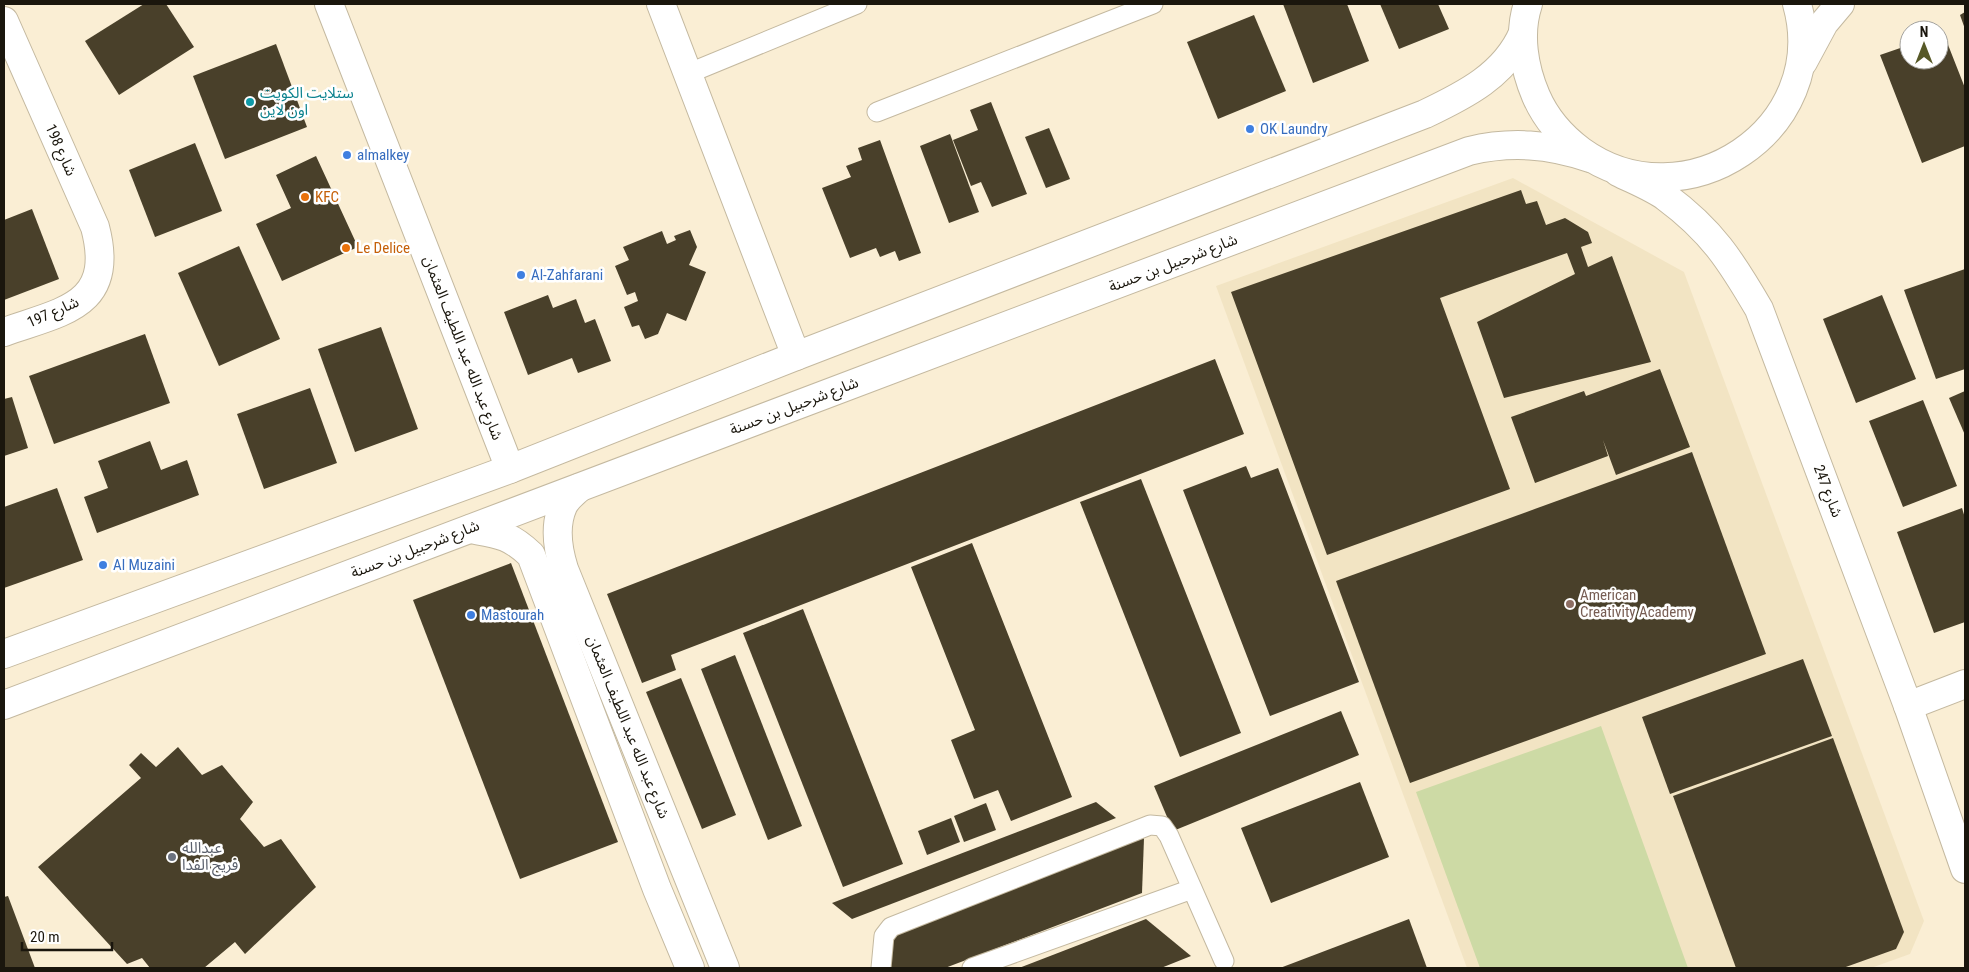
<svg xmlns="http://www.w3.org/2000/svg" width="1969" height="972" font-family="'Roboto Condensed','Noto Sans Arabic',sans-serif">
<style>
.built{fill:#f2e4c3}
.green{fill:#cddaa5}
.building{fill:#49402a}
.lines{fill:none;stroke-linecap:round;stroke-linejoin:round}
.service-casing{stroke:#c4b9a0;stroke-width:21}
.minor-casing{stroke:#c4b9a0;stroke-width:30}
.tertiary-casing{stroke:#c4b9a0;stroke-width:30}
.service{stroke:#fff;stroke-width:19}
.minor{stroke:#fff;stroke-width:28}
.tertiary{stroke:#fff;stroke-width:28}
.culture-dot{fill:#0f9aa8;stroke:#fff;stroke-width:2}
.shop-dot{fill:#3f7fe0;stroke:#fff;stroke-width:2}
.food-dot{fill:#e8710a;stroke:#fff;stroke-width:2}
.education-dot{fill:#8d6e63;stroke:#fff;stroke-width:2}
.worship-dot{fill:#6b7280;stroke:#fff;stroke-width:2}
.labels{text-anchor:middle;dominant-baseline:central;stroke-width:5;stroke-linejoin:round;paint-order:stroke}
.culture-label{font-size:15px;fill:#0d838f;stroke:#fff;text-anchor:start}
.shop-label{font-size:15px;fill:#366cbe;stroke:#fff;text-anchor:start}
.street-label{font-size:15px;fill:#1a160d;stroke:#fff}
.food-label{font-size:15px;fill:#c56008;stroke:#fff;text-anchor:start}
.education-label{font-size:15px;fill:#785e54;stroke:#fff;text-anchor:start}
.worship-label{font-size:15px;fill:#5b616d;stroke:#fff;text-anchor:start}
</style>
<rect width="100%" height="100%" fill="#faeed4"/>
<path class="built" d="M1513 178 1684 272 1924 921 1910 954 1871 968H1467L1216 286Z"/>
<path class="green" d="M1601 726 1688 968H1480L1416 792Z"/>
<g class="building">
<path d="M144 4H166L194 47 119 95 85 41Z"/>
<path d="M1283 4H1347L1369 61 1313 83Z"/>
<path d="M1380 4H1438L1449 29 1399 49Z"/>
<path d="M1965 12V29L1960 15Z"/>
<path d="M1254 15 1286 91 1218 119 1187 42Z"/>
<path d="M1943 32 1965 88V146L1922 163 1880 55 1909 45V60H1939V33Z"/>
<path d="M276 44 307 127 225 159 193 76Z"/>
<path d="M991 102 1027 194 992 207 981 182 971 186 953 140 978 130 970 110Z"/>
<path d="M1049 128 1070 179 1046 188 1025 137Z"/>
<path d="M950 134 979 212 949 223 920 146Z"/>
<path d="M880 140 921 253 899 261 895 251 880 257 876 248 850 258 822 188 851 177 846 166 862 160 858 148Z"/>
<path d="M195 143 222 211 155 237 129 170Z"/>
<path d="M316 156 358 247 282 281 256 224 291 208 276 175Z"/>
<path d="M1521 190 1526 204 1537 201 1546 225 1565 218 1588 232 1592 243 1581 247 1588 267 1612 256 1651 362 1504 398 1477 322 1575 274 1567 253 1440 298 1510 489 1327 555 1231 292Z"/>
<path d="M32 209 59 279 4 300V220Z"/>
<path d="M690 230 697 247 689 265 706 272 686 321 667 313 658 334 645 339 639 325 632 327 624 307 638 301 635 292 627 295 615 266 629 260 623 247 662 231 667 244 676 240 674 236Z"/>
<path d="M239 246 280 339 219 366 178 273Z"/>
<path d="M1965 269V369L1936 379 1904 290Z"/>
<path d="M548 295 553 308 576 299 585 323 595 319 611 361 578 373 572 358 528 375 504 312Z"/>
<path d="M1882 295 1916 379 1856 403 1823 319Z"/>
<path d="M381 327 418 429 355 452 318 349Z"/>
<path d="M145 334 170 403 54 444 29 376Z"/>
<path d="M1215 359 1244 434 671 655 676 670 642 683 607 594Z"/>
<path d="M1660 369 1690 447 1616 475 1603 440 1608 456 1535 483 1511 417 1584 391 1586 396Z"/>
<path d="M310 388 337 463 264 489 237 414Z"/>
<path d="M1965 391V435L1949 398Z"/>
<path d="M12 397 28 448 4 456V399Z"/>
<path d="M1923 400 1957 486 1903 507 1869 421Z"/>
<path d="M150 441 161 470 187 460 199 495 97 533 84 497 108 488 98 461Z"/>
<path d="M1692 452 1766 654 1410 783 1336 581Z"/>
<path d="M1246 466 1251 478 1278 468 1359 682 1270 716 1183 490Z"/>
<path d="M1141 479 1241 733 1180 757 1080 502Z"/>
<path d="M57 488 83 560 4 588V507Z"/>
<path d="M1962 508 1965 518V622L1934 633 1897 532Z"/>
<path d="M972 543 1072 797 1011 821 998 790 974 799 951 740 975 730 911 567Z"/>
<path d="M511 563 618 842 520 879 413 600Z"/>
<path d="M803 609 903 864 843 887 743 633Z"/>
<path d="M735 655 802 826 768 840 701 669Z"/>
<path d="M1803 659 1832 736 1670 794 1642 717Z"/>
<path d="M681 678 736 815 702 829 646 692Z"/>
<path d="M1341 711 1359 755 1173 831 1154 786Z"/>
<path d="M1833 738 1904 932 1896 949 1843 968H1736L1673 796Z"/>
<path d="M178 747 202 775 222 765 253 802 240 819 264 847 281 839 316 887 245 954 235 942 204 968H150L142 958 127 964 38 867 141 778 129 765 141 753 156 767Z"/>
<path d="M1360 782 1389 857 1271 903 1241 828Z"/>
<path d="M1096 802 1116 818 852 919 832 903Z"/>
<path d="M986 803 996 830 964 842 954 816Z"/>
<path d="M951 818 960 842 927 855 918 831Z"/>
<path d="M1144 838 1142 893 945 968H890L891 935Z"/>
<path d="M8 896 35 968H4V897Z"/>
<path d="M1146 919 1191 956 1161 968H1019Z"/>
<path d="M1409 919 1427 968H1280Z"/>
</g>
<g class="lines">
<g class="service-casing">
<g id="service">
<path d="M687 74 857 4"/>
<path d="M877 112 1153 4"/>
<path d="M881 968 884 936 891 927 1150 825 1162 826 1169 836 1224 961"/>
<path d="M972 968 1192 889"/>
</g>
</g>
<g class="minor-casing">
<g id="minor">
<path d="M329 4 510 469"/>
<path d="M661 4 796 356"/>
<path d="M4 21 95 227C116 306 63 311 4 332"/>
<path d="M1618 172C1634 180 1652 187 1666 197 1712 231 1731 261 1759 309L1908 706 1965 869"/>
<path d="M579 488C574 493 566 499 563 506 554 526 558 550 564 569L725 968"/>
<path d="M470 529C498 534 509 534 531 555L657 889 690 968"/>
<path d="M1908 706 1965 684"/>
</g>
</g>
<g class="tertiary-casing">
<g id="tertiary">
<path d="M1528 4C1518 34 1524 68 1536 96 1546 119 1562 137 1581 151 1685 226 1832 129 1797 4"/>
<path d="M1803 62 1824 23 1840 4"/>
<path d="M4 654 510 469 796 356 1425 114C1465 95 1505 75 1523 33"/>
<path d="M4 705 1469 151C1511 141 1549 144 1590 158"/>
</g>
</g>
<use href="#service" class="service"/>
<use href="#minor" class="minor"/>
<use href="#tertiary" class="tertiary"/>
</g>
<circle class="culture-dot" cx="250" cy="102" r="5"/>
<g class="shop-dot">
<circle cx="1250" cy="129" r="5"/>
<circle cx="347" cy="155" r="5"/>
<circle cx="521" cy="275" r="5"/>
<circle cx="103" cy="565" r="5"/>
<circle cx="471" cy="615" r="5"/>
</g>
<g class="food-dot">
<circle cx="305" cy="197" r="5"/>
<circle cx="346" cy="248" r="5"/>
</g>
<circle class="education-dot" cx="1570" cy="604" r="5"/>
<circle class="worship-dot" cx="172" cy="857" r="5"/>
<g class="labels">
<g class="culture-label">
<text x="260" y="93">ستلايت الكويت<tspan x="260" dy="17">اون لاين</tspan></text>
</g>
<g class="shop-label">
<text x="1260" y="129">OK Laundry</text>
<text x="357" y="155">almalkey</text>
<text x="531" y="275">Al-Zahfarani</text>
<text x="113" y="565">Al Muzaini</text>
<text x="481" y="615">Mastourah</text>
</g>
<g class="street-label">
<text transform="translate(61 150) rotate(66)">شارع 198</text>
<text transform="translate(1173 263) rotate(-21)">شارع شرحبيل بن حسنة</text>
<text transform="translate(53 312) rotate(-24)">شارع 197</text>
<text transform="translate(463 348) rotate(69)">شارع عبد الله عبد اللطيف العثمان</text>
<text transform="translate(794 406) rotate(-21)">شارع شرحبيل بن حسنة</text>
<text transform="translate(1828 491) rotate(69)">شارع 247</text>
<text transform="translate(415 549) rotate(-21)">شارع شرحبيل بن حسنة</text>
<text transform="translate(628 727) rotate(68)">شارع عبد الله عبد اللطيف العثمان</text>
</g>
<g class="food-label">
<text x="315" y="197">KFC</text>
<text x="356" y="248">Le Delice</text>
</g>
<g class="education-label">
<text x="1580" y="595">American<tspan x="1580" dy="17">Creativity Academy</tspan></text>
</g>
<g class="worship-label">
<text x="182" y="848">عبدالله<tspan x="182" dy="17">فريح الفدا</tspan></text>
</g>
</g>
<rect width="1969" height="972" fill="none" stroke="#1a160d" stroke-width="10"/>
<g transform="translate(1924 45)"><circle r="24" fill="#ffffff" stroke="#a3a29e"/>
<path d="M0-4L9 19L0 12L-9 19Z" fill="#575927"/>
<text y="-8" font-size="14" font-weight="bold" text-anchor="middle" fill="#1a160d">N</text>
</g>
<path d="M22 942v8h90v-8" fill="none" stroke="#1a160d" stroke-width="2.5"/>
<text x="30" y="942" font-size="15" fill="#1a160d" stroke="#ffffff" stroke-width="4" paint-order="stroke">20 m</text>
</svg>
